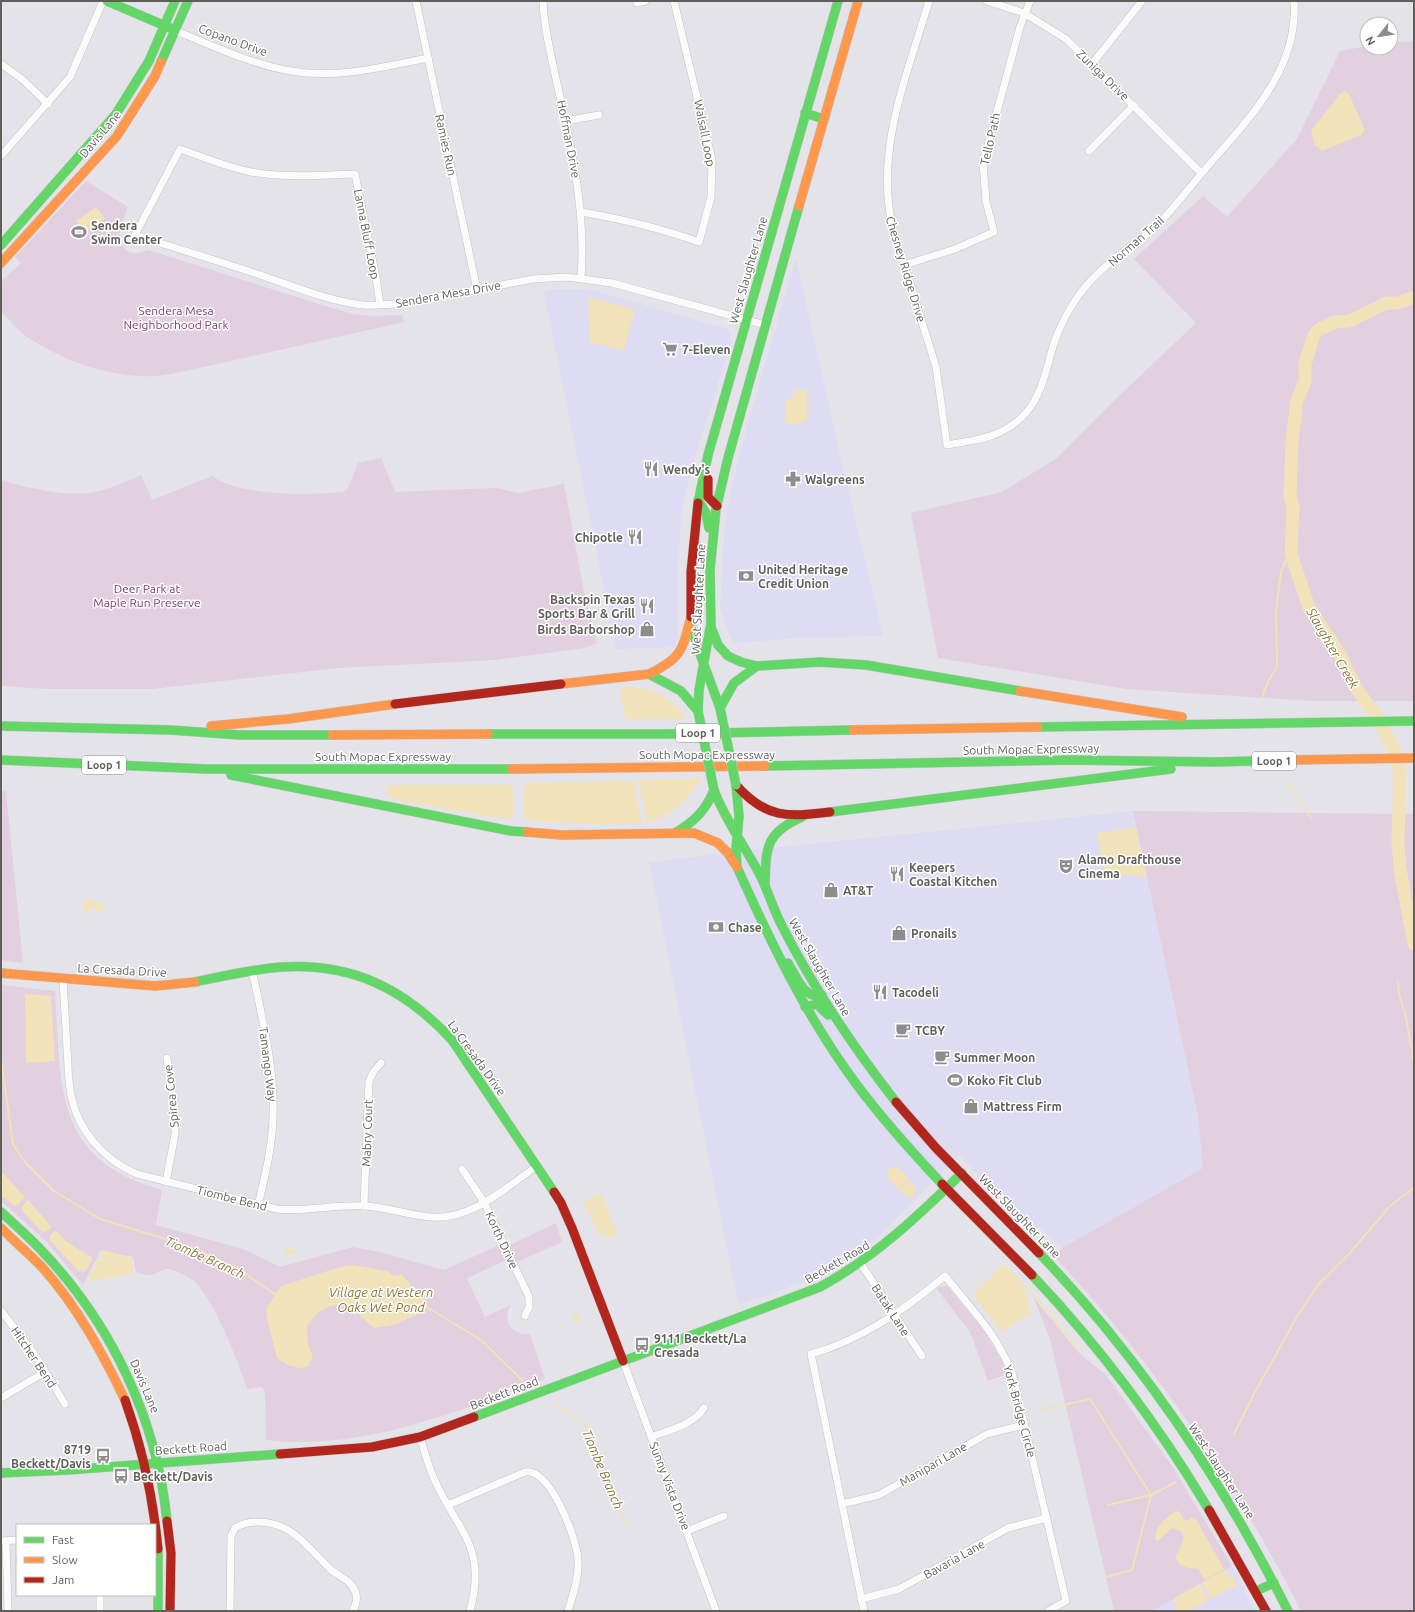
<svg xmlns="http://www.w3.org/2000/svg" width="1415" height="1612" font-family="Ubuntu,sans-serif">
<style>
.commercial{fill:#dedcf2}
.green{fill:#e2cfdf}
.water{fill:#f1e2b9}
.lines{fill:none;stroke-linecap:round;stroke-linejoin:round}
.stream{stroke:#f1e2b9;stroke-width:2}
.river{stroke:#f1e2b9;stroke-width:13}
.street-casing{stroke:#c4c3c3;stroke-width:8}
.fast-casing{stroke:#c4c3c3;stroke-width:10}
.slow-casing{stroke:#c4c3c3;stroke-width:10}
.jam-casing{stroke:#c4c3c3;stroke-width:10}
.street{stroke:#fbfbfc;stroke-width:7}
.fast{stroke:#63d668;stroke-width:9}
.slow{stroke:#ff974d;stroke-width:9}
.jam{stroke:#b3261e;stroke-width:9}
.fast-bridge-casing{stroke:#c4c3c3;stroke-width:10;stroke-linecap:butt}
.fast-bridge{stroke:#63d668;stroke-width:9}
.labels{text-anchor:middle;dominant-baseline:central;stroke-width:3;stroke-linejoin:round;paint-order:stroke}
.shield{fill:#fff;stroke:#908f8b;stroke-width:1}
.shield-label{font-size:11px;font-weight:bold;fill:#605f59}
.street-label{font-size:12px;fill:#605f59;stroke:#fff}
.poi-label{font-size:12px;font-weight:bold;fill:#605f59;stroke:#fff;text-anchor:start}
.park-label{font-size:12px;fill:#7e3b67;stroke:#fff}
.water-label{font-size:13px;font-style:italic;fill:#85763a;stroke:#fff}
</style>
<rect width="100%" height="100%" fill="#e4e3e9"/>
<g class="commercial">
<path d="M796 258 838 446 883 636 795 638 740 643 734 642 730 636 720 607 725 521 731 489 749 419Z"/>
<path d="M556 289 593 290 727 329 731 334 730 346 699 444 683 502 678 560V637L674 647 616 649 544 292Z"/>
<path d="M1133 811 1198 1116 1203 1168 1064 1248 1003 1198 959 1155 875 1240 840 1263 803 1282 741 1304 737 1298 649 862 769 848Z"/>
<path d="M1232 1566 1255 1611H1152Z"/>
</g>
<g class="green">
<path d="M1414 41V701H1312L1126 689 938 658 911 513 1002 492 1057 458 1120 395 1196 323 1134 259 1203 196 1227 217 1297 139 1340 51 1367 46V48H1391V43Z"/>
<path d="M86 181 128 207C123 221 114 236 124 248 131 256 140 253 148 250L351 314 374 316 402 315 404 322 190 370C179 372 167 375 156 376 111 378 65 362 27 337 18 331 9 320 1 311V282L21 263 15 257Z"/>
<path d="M381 458 395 492 496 488 518 493 564 484 584 592 597 643 585 648 495 660 338 668 152 689H47L1 686V480C32 489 72 499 104 490 116 486 129 480 141 475L152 500 212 476C242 497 311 496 347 491L358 463Z"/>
<path d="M6 791 23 963 1 960V792Z"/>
<path d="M1133 811 1414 814V1611H1301C1238 1486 1149 1356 1052 1254L1203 1168 1198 1116Z"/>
<path d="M1 985 55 991C61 1084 52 1160 162 1190L156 1225 243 1249 280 1267 353 1247 379 1252 444 1270 508 1241 510 1245 556 1223 562 1242 517 1262 515 1256 467 1278 485 1317 511 1305C501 1320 512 1336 530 1334L545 1379C456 1412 363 1451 266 1440L265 1392 262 1387 247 1389C239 1362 215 1303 196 1283 190 1277 177 1271 169 1269 162 1268 157 1274 151 1275 147 1276 140 1273 136 1272L133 1257 101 1250 83 1285 45 1240 1 1201Z"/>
<path d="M947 1286 982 1328 999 1356 1007 1374 988 1381 970 1332 937 1289 940 1287Z"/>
<path d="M1034 1298 1079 1353 1106 1375 1172 1466 1232 1566 1152 1611H1114L1050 1339Z"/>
</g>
<g class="water">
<path d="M1345 91 1349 94 1365 130 1361 135 1322 151 1315 145 1311 131 1340 94Z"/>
<path d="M96 207 105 218 84 233 76 221Z"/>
<path d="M588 297 635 309 624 351 590 342Z"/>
<path d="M793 390H807V419L798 424 785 423V402L786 399 793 398Z"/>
<path d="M633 687C654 689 673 698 685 717L678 719H626L619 689Z"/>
<path d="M701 779C687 800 671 815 647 823L638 780Z"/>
<path d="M634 781 641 823 601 824 549 822 528 820 523 814 525 784 528 783Z"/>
<path d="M392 785H507L511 786 513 789V815L511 818 507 819 401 801 387 795V786Z"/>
<path d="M1136 827 1146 877 1121 874 1105 877 1097 833Z"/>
<path d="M88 898 105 907 100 913 92 907 88 912 81 907Z"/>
<path d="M25 994 51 996 55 1061 26 1063Z"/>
<path d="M895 1165 909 1179 898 1189 886 1175 887 1172Z"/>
<path d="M1 1171 25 1197 18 1205H13L1 1195Z"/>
<path d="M910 1180 917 1190 913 1196 907 1198 899 1190Z"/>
<path d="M602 1194 617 1235 612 1237 605 1236 590 1197Z"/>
<path d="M589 1198 604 1236 598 1235 583 1200Z"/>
<path d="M28 1200 52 1227 46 1232 41 1231 22 1211V1207Z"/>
<path d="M55 1230 67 1242 93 1258 85 1272 78 1271 50 1240V1236Z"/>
<path d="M286 1249 296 1250V1253L293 1255H286L284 1252Z"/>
<path d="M103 1251 131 1257 134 1273 128 1274 122 1263 99 1258Z"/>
<path d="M98 1259 122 1264 127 1275 91 1281 89 1277Z"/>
<path d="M354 1265 387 1271 394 1276 402 1275 410 1284 411 1292 425 1299 427 1305 425 1311 393 1325 374 1328C365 1322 357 1310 349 1307 333 1300 315 1312 307 1326L308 1345 313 1356 308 1366C297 1371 287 1365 277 1358L268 1323 266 1309 281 1286 340 1267Z"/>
<path d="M1003 1265 1023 1286 1031 1312 1001 1332 973 1294Z"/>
<path d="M577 1314 581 1320 578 1323 571 1317 572 1315Z"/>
<path d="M1176 1511 1180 1512 1184 1520H1188L1191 1517 1196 1519 1224 1569 1205 1580 1198 1569 1188 1568 1179 1564 1175 1557C1181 1546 1192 1532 1172 1528L1158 1541 1156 1540C1152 1529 1167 1516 1176 1511Z"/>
<path d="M1225 1569 1230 1578 1233 1576 1237 1585 1210 1599 1202 1583Z"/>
<path d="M1200 1584 1208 1600 1189 1611H1177L1174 1598Z"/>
</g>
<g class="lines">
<g class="stream">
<path d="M1262 697 1269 680 1277 667 1276 611 1281 571 1292 549"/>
<path d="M1287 783 1311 818"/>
<path d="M1398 982 1399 994 1406 1017 1414 1063"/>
<path d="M1 1059 13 1144 25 1162 54 1191 100 1219 182 1244 240 1270 276 1295"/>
<path d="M1007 1268 1035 1296 1078 1348"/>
<path d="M425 1306 481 1340 523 1381"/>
<path d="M554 1403 588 1427 626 1525"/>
<path d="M1041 1410 1090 1399 1151 1495 1132 1570 1103 1578"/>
<path d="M1234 1434 1255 1392 1298 1315 1318 1285 1350 1253 1389 1207 1414 1188"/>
<path d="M1108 1505 1151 1495 1176 1482"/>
</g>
<path class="river" d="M1414 297 1398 303H1387L1349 321 1335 322 1318 330 1314 335 1305 364V382L1297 400 1292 442 1290 496 1293 506 1291 554 1309 608 1339 653 1356 688 1374 713 1394 749 1400 769 1398 842 1400 869 1414 944"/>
<g class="street-casing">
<g id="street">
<path d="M416 1 477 290"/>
<path d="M543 1C544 30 552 59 558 88 572 151 586 213 581 278"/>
<path d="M929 1C907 76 874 151 893 229L936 367 947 445C975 440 1001 438 1022 417 1042 398 1046 369 1054 343 1060 326 1068 310 1079 295 1098 267 1130 249 1155 227 1173 210 1187 190 1203 172 1245 122 1299 72 1294 1"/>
<path d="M987 1 1024 13 1066 39 1201 173"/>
<path d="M637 3 645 1"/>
<path d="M176 31C214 46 250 64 291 71 337 79 383 67 428 58"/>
<path d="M1 64 22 79 48 104"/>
<path d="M1092 64 1142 1"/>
<path d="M565 121 599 115"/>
<path d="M1089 151 1134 105"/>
<path d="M1 156 70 77 103 1"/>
<path d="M581 212C622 219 660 228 699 242L711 197 712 160 674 1"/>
<path d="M904 265 955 249 994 232 986 201 983 163 1020 27 1030 1"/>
<path d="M380 305 376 277 355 174C320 175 285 178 251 172 227 167 203 157 180 149L135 235C175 248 215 260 254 273 289 284 326 301 363 305 379 306 395 304 411 302L533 279 567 277 612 283 765 325"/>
<path d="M252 970C262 1018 275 1068 273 1118 272 1148 265 1176 258 1205"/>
<path d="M63 978C64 1002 66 1025 67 1049 68 1064 68 1080 71 1095 78 1131 104 1160 137 1174L277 1209C306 1212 335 1204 364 1206 387 1207 408 1215 430 1217 470 1221 507 1187 537 1166"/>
<path d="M462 1169 484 1202 529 1297V1307L525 1316"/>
<path d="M166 1182 175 1134V1111L167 1058"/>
<path d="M364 1206 369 1081 374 1071 381 1063"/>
<path d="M861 1264 922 1356"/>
<path d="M1 1311 34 1353 65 1404"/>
<path d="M623 1361 716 1611"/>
<path d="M1 1398 45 1372"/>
<path d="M420 1437C425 1453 429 1469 436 1483 460 1534 487 1548 470 1611"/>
<path d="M651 1437C669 1430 693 1425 704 1408"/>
<path d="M842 1504 879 1495 987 1434 1024 1425"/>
<path d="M448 1505 525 1472C550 1467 577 1539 578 1560 579 1578 573 1594 568 1611"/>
<path d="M687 1531 724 1516"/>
<path d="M1 1541 17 1540"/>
<path d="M6 1541 8 1611"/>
<path d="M861 1599 899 1589 1008 1528 1047 1518"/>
<path d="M100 1611V1595"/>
<path d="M230 1611 231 1536 235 1528C243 1523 250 1522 258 1522 293 1522 308 1548 330 1569 338 1576 351 1580 355 1591 358 1598 356 1604 353 1611"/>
<path d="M864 1611 811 1354C862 1340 905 1309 945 1276 971 1308 999 1337 1013 1376L1066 1601 1048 1611"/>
</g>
</g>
<g class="fast-casing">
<g id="fast">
<path d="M107 1 170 28"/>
<path d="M161 62 188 1"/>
<path d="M805 113 824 119"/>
<path d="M1 245 116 114 149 61 175 1"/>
<path d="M698 500 706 513 709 528"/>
<path d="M698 503 708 455 838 1"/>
<path d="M691 621 696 643 720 708"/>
<path d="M711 627 710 570 716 509 728 458 799 206"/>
<path d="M711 627 718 645 728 656 741 662 757 666 820 662 866 665 1020 691"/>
<path d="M649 674 681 691 698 711"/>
<path d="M720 708 734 683 757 666"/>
<path d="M698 711 699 690 710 628"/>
<path d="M1 726 171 730 240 735H332"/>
<path d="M1038 727 1414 721"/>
<path d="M488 734H668L853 730"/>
<path d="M1 760 206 769H512"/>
<path d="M765 766 1070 760 1216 762 1294 760"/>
<path d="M231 775 511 831 527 832"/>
<path d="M736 785 739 816 736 849 737 867C771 943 807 1018 857 1085 883 1120 912 1152 942 1184"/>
<path d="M714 790C725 820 744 845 759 873 768 890 773 909 782 926 813 987 854 1048 896 1102"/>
<path d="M830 812 1171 769"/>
<path d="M675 833C694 822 706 810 714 790"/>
<path d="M765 885C766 848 765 833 802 817"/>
<path d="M788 963C796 976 804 1000 822 995"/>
<path d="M195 982C224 976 253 969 282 967 353 963 405 989 452 1040L554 1192"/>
<path d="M805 1007 817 1004 828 1015"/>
<path d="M1 1212C15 1225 30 1238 43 1252 112 1325 157 1420 167 1521"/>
<path d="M1039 1253C1141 1359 1222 1480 1288 1611"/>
<path d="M1032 1275C1099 1346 1159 1426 1209 1510"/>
<path d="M474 1417 820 1287C875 1257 918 1216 962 1173"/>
<path d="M1 1473 68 1470 280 1454"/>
<path d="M158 1549V1611"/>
<path d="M1256 1591 1274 1583"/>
</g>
</g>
<g class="slow-casing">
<g id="slow">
<path d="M799 206 858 1"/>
<path d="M1 263 117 136 155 76 161 62"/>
<path d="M561 684 649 674C682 658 682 651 691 617"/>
<path d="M1020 691 1182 717"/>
<path d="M211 726 288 719 395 704"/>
<path d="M853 730 1038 727"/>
<path d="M332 735 488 734"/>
<path d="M1294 760 1414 758"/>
<path d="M512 769 765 766"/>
<path d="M527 832 562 835 694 833 718 843 727 852 737 867"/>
<path d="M1 973 155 986 195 982"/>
<path d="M1 1228C14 1241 28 1253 41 1266 77 1306 102 1352 125 1400"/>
</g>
</g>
<g class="jam-casing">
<g id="jam">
<path d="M708 479V497L717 506"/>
<path d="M691 617V572L698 503"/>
<path d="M395 704 561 684"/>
<path d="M736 785C766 819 788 817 830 812"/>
<path d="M896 1102 936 1148 1039 1253"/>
<path d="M942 1184 1032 1275"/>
<path d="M554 1192 561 1203 572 1228 623 1361"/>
<path d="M125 1400C143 1450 153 1496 158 1549"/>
<path d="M280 1454 372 1447 420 1437 474 1417"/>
<path d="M1209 1510 1266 1611"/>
<path d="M167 1521 171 1553 170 1611"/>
</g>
</g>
<use href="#street" class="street"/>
<use href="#fast" class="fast"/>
<use href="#slow" class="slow"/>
<use href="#jam" class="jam"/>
<g class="fast-bridge-casing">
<g id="fast-bridge">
<path d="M720 708 736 785"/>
<path d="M698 711 714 790"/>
</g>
</g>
<use href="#fast-bridge" class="fast-bridge"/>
</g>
<defs>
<g id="stadium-bare" transform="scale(1.2)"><path d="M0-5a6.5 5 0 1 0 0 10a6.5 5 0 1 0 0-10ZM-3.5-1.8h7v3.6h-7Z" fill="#8e8d8b" stroke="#fff" stroke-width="2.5" paint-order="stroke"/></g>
<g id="supermarket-bare" transform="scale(1.2)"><path d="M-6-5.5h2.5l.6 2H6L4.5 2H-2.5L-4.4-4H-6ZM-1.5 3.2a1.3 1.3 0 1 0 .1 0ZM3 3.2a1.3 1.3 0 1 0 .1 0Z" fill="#8e8d8b" stroke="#fff" stroke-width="2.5" paint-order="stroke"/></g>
<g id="restaurant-bare" transform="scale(1.2)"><path d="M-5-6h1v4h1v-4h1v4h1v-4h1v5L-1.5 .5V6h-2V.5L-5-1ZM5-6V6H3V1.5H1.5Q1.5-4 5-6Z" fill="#8e8d8b" stroke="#fff" stroke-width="2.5" paint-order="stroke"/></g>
<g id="pharmacy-bare" transform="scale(1.2)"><path d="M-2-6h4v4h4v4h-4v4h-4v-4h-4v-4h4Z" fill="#8e8d8b" stroke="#fff" stroke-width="2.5" paint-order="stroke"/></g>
<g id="bank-bare" transform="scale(1.2)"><path d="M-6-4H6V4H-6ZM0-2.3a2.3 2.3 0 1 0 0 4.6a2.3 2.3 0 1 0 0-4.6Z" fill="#8e8d8b" stroke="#fff" stroke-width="2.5" paint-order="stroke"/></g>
<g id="shop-bare" transform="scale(1.2)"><path d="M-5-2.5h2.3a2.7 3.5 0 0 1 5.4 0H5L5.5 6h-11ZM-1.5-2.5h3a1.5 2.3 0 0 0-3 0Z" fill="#8e8d8b" stroke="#fff" stroke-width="2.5" paint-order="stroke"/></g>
<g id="theatre-bare" transform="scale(1.2)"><path d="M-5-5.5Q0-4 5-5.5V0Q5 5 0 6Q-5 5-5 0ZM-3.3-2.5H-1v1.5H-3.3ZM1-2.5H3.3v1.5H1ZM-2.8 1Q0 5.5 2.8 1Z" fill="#8e8d8b" stroke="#fff" stroke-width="2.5" paint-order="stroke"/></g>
<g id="cafe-bare" transform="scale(1.2)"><path d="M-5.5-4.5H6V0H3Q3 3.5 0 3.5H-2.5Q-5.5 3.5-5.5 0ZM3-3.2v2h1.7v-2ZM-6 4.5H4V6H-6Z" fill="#8e8d8b" stroke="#fff" stroke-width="2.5" paint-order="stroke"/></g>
<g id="bus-bare" transform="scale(1.2)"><path d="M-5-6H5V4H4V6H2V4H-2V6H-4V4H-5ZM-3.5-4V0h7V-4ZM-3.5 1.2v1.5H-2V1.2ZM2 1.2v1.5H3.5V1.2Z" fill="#8e8d8b" stroke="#fff" stroke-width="2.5" paint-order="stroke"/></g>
</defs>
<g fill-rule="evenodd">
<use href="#stadium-bare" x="79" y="232"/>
<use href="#supermarket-bare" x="670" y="349"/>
<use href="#restaurant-bare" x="651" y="469"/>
<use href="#pharmacy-bare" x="793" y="479"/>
<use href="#restaurant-bare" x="635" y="537"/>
<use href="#bank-bare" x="746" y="576"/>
<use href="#restaurant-bare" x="647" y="606"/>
<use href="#shop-bare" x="647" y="629"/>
<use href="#theatre-bare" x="1066" y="866"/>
<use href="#restaurant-bare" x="897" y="874"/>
<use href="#shop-bare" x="831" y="890"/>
<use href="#bank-bare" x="716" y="927"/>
<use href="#shop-bare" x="899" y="933"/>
<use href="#restaurant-bare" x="880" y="992"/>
<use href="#cafe-bare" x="903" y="1030"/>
<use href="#cafe-bare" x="942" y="1057"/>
<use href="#stadium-bare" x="955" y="1080"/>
<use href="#shop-bare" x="971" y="1106"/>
<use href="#bus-bare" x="642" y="1345"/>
<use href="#bus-bare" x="103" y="1456"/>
<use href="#bus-bare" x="121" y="1476"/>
</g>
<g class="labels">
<g class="shield">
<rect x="676" y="724" width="44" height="18" rx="3"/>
<rect x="1252" y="752" width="44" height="18" rx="3"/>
<rect x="82" y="756" width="44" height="18" rx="3"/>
</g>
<g class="shield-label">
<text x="698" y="733">Loop 1</text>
<text x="1274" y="761">Loop 1</text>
<text x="104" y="765">Loop 1</text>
</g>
<g class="street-label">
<text transform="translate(233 40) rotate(20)">Copano Drive</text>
<text transform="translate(1103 75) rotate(44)">Zuniga Drive</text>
<text transform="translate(705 133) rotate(79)">Walsall Loop</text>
<text transform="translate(100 134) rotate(-50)">Davis Lane</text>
<text transform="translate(569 139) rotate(79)">Hoffman Drive</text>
<text transform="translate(990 139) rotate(-77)">Tello Path</text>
<text transform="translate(446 145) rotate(78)">Ramies Run</text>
<text transform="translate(367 234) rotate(79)">Lanna Bluff Loop</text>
<text transform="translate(1136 241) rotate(-41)">Norman Trail</text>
<text transform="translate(906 269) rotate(73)">Chesney Ridge Drive</text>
<text transform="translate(748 270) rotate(-74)">West Slaughter Lane</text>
<text transform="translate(448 294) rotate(-10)">Sendera Mesa Drive</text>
<text transform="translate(698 599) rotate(-87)">West Slaughter Lane</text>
<text transform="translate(1031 749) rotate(-1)">South Mopac Expressway</text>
<text x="707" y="754">South Mopac Expressway</text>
<text x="383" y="756">South Mopac Expressway</text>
<text transform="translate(820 967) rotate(60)">West Slaughter Lane</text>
<text transform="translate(122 970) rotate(3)">La Cresada Drive</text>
<text transform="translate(477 1058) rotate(54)">La Cresada Drive</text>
<text transform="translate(268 1064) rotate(83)">Tamango Way</text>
<text transform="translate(171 1096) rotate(-96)">Spirea Cove</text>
<text transform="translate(367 1133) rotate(-88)">Mabry Court</text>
<text transform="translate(232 1198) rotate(14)">Tiombe Bend</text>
<text transform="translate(1020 1216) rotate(46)">West Slaughter Lane</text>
<text transform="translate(502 1240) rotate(65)">Korth Drive</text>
<text transform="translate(837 1262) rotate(-30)">Beckett Road</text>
<text transform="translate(891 1310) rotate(57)">Batak Lane</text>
<text transform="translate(34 1357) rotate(56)">Hitcher Bend</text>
<text transform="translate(145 1386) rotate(67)">Davis Lane</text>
<text transform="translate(504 1393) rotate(-21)">Beckett Road</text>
<text transform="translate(1020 1411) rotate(75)">York Bridge Circle</text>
<text transform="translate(191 1448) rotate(-4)">Beckett Road</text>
<text transform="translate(933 1464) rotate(-30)">Manipari Lane</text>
<text transform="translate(1222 1471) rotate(57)">West Slaughter Lane</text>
<text transform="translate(670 1486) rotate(69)">Sunny Vista Drive</text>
<text transform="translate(954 1559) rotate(-29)">Bavaria Lane</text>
</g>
<g class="poi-label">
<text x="91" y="225">Sendera<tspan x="91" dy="14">Swim Center</tspan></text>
<text x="682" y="349">7-Eleven</text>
<text x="663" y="469">Wendy's</text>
<text x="805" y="479">Walgreens</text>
<text x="623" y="537" text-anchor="end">Chipotle</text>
<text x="758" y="569">United Heritage<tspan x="758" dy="14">Credit Union</tspan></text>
<text x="635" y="599" text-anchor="end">Backspin Texas<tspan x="635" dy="14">Sports Bar &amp; Grill</tspan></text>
<text x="635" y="629" text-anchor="end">Birds Barborshop</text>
<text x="1078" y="859">Alamo Drafthouse<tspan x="1078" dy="14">Cinema</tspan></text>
<text x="909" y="867">Keepers<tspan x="909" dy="14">Coastal Kitchen</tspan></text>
<text x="843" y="890">AT&amp;T</text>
<text x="728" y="927">Chase</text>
<text x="911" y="933">Pronails</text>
<text x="892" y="992">Tacodeli</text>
<text x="915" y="1030">TCBY</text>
<text x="954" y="1057">Summer Moon</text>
<text x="967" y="1080">Koko Fit Club</text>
<text x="983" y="1106">Mattress Firm</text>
<text x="654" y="1338">9111 Beckett/La<tspan x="654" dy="14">Cresada</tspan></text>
<text x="91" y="1449" text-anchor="end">8719<tspan x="91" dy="14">Beckett/Davis</tspan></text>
<text x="133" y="1476">Beckett/Davis</text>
</g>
<g class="park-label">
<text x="176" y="310">Sendera Mesa<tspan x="176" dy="14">Neighborhood Park</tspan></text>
<text x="147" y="588">Deer Park at<tspan x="147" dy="14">Maple Run Preserve</tspan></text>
</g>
<g class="water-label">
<text transform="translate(1333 648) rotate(60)">Slaughter Creek</text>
<text transform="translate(205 1257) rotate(24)">Tiombe Branch</text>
<text x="381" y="1292">Village at Western<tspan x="381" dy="15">Oaks Wet Pond</tspan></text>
<text transform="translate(603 1469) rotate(67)">Tiombe Branch</text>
</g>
</g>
<rect width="1415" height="1612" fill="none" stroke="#605f59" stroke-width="4"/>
<rect x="16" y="1524" width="140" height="72" fill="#ffffff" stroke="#bfbfbd"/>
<rect x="24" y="1537" width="20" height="6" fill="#63d668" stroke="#bfbfbd"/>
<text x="52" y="1544" font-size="12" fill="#605f59">Fast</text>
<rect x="24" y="1557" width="20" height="6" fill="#ff974d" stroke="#bfbfbd"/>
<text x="52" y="1564" font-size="12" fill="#605f59">Slow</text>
<rect x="24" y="1577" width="20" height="6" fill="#b3261e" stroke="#bfbfbd"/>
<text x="52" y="1584" font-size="12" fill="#605f59">Jam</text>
<g transform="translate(1379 36) rotate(240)"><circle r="19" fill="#ffffff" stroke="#bfbfbd"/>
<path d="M0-3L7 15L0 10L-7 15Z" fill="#8e8d8b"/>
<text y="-6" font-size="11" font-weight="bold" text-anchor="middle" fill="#605f59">N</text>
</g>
</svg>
